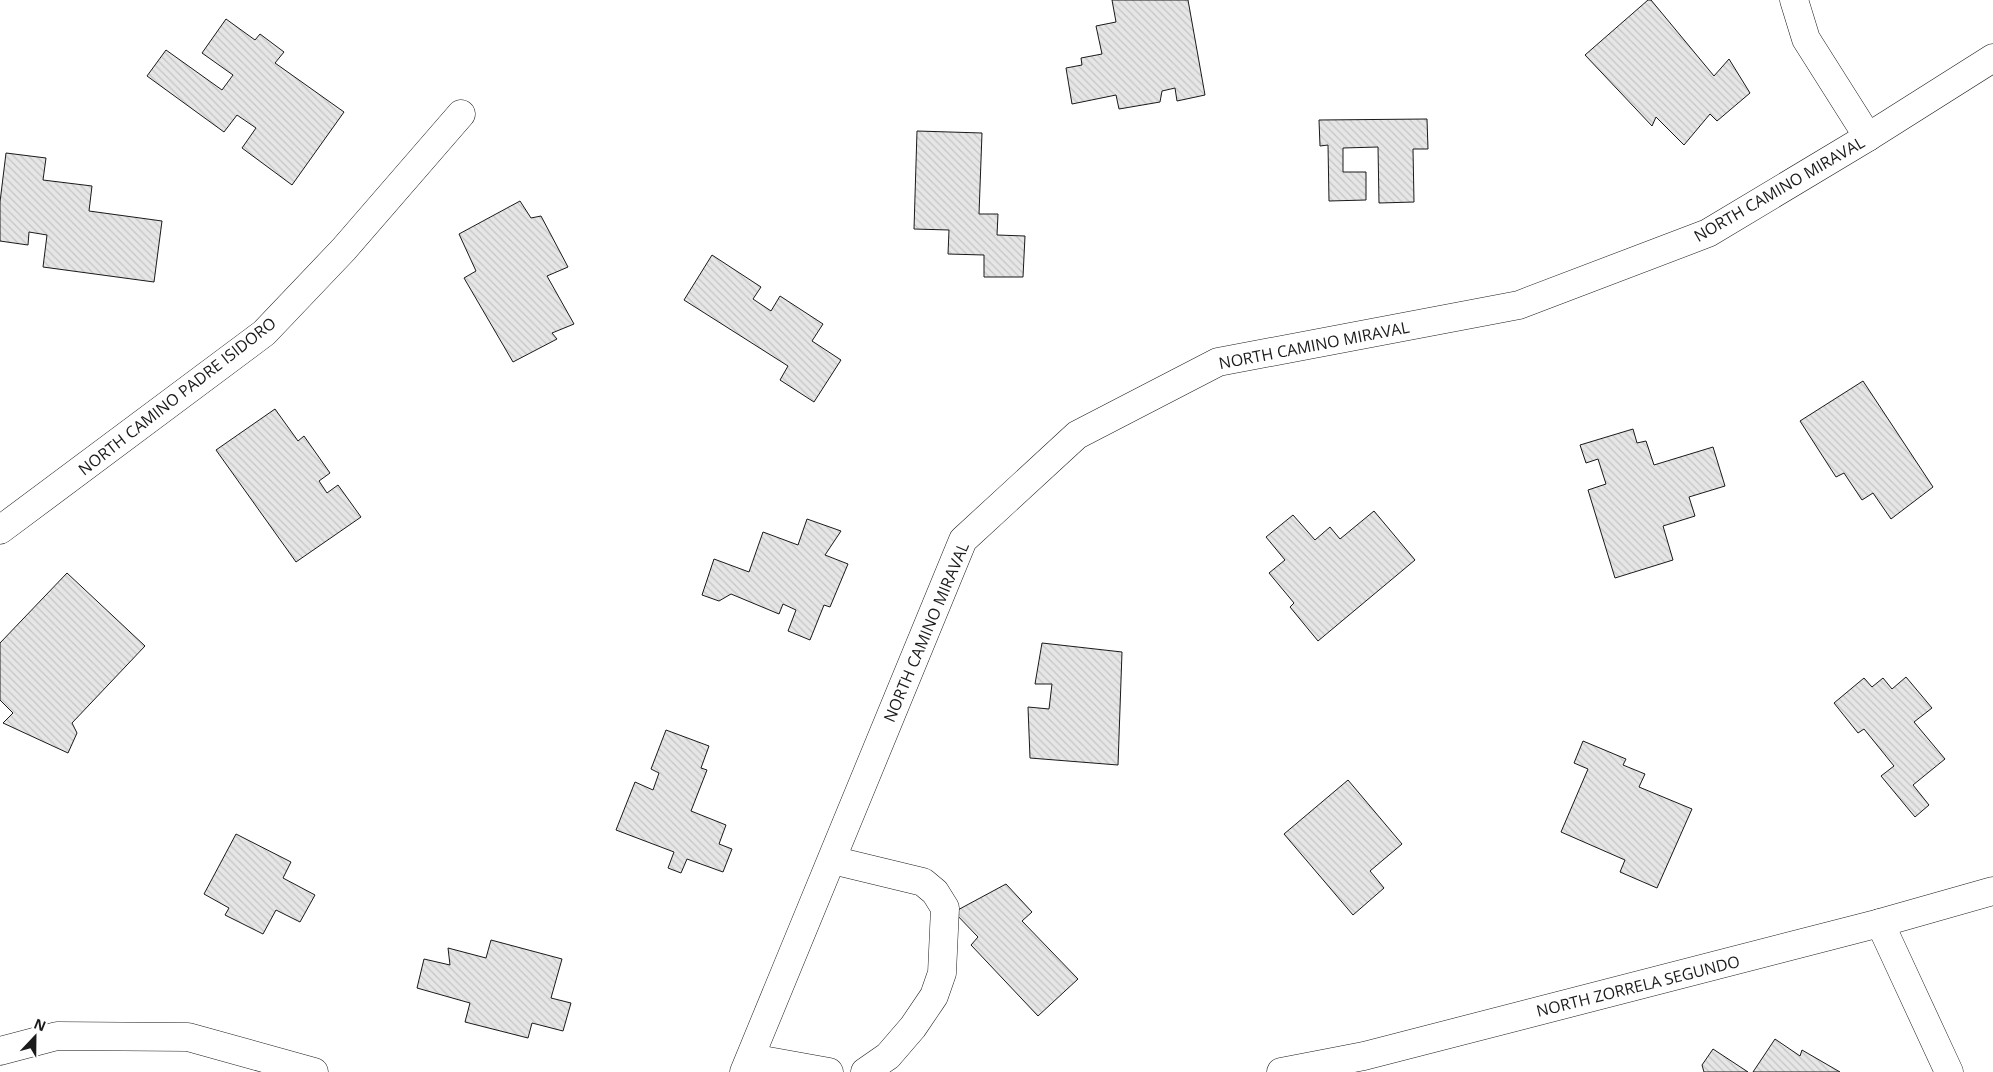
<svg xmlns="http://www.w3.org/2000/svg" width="1993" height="1072" font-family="'Open Sans',sans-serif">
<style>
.building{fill:url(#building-back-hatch);stroke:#1a1a1a}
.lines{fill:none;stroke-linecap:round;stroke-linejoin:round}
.minor-casing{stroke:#1a1a1a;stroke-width:29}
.minor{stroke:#fff;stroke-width:28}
.labels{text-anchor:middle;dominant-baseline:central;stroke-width:4;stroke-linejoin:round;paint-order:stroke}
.street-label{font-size:16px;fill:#1a1a1a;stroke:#fff}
</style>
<defs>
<pattern id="building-back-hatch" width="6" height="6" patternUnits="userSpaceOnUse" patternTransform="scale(1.25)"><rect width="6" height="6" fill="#e6e6e6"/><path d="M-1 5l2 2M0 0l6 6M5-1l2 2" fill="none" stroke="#c5c5c5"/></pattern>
</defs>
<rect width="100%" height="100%" fill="#fff"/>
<g class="building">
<path d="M1112 0H1188L1205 95 1177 101 1175 88 1162 91 1160 102 1119 109 1116 95 1072 104 1066 68 1082 65 1081 58 1102 54 1096 26 1116 22Z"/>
<path d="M1648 0H1651L1714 76 1729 59 1750 93 1717 121 1710 114 1684 145 1656 117 1652 126 1585 55Z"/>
<path d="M226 19 255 40 260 34 284 52 275 63 344 112 292 185 242 148 256 128 237 115 224 132 147 76 166 50 222 90 233 75 202 53Z"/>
<path d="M1427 119 1428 149H1413L1414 202 1379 203 1378 147 1343 148V172H1366V200L1329 201 1328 145 1320 146 1319 120Z"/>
<path d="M917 131 982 133 979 214H998L997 235 1025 236 1023 277H984V255L948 254 949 230 914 229Z"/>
<path d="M6 153 46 158 43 180 92 186 89 211 162 221 154 282 43 267 47 235 29 232 28 245 0 241V202Z"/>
<path d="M520 201 531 218 541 216 568 267 547 276 574 324 552 333 557 339 513 362 464 278 476 271 459 234Z"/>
<path d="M712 255 761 287 753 299 771 311 780 296 823 324 812 341 841 360 814 402 780 380 788 366 684 300Z"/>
<path d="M1863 381 1933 487 1891 519 1873 493 1862 500 1844 473 1836 477 1800 421Z"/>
<path d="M275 409 298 441 304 436 330 473 319 481 327 493 338 485 361 517 296 562 216 450Z"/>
<path d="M1633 429 1637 443 1646 441 1654 465 1713 447 1725 486 1689 497 1695 516 1663 526 1673 560 1615 578 1588 490 1606 484 1598 459 1586 463 1580 445Z"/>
<path d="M1374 511 1415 560 1318 641 1290 607 1294 603 1269 573 1285 560 1266 537 1293 515 1315 540 1330 527 1340 539Z"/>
<path d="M807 519 841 531 825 555 848 564 830 607 824 605 810 640 788 631 796 610 783 604 779 614 731 594 719 601 702 595 714 559 749 572 763 532 798 545Z"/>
<path d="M67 573 145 646 72 723 77 733 68 753 3 723 13 713 0 700V643Z"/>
<path d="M1042 643 1122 652 1118 765 1030 758 1028 707 1049 709 1052 684H1035Z"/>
<path d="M1906 677 1932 708 1914 722 1945 759 1913 785 1929 805 1915 817 1881 776 1894 766 1864 729 1858 733 1834 703 1864 678 1872 687 1883 678 1892 689Z"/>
<path d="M666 730 709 746 701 768 707 770 691 811 726 825 719 844 732 849 723 872 687 859 681 873 668 868 674 852 616 830 635 782 653 790 659 773 651 769Z"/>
<path d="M1583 741 1626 759 1623 765 1645 774 1639 787 1692 809 1657 888 1620 872 1625 860 1561 832 1588 769 1574 763Z"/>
<path d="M1348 780 1402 844 1370 871 1384 888 1353 915 1284 834Z"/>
<path d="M236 834 291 862 283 878 315 895 300 922 276 910 263 934 225 915 229 908 204 894Z"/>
<path d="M1006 884 1032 912 1022 921 1078 979 1038 1016 971 945 978 937 954 912Z"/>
<path d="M491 940 562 959 551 998 571 1003 563 1031 532 1023 528 1038 465 1022 470 1003 417 988 424 959 450 965 448 948 486 958Z"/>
<path d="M1775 1039 1800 1056 1802 1050 1840 1072H1753Z"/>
<path d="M1713 1049 1748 1072H1704L1702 1065Z"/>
</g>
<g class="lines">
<g class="minor-casing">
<g id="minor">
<path d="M1794 0 1806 39 1868 137"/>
<path d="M0 530 264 333 344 249 461 114"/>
<path d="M832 860 923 882 935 892 945 908 942 973 934 996 913 1027 888 1056 865 1072"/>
<path d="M1880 923 1949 1072"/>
<path d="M0 1051 57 1036 188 1037 314 1072"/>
<path d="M751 1058 829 1072"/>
<path d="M744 1072 963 540 1077 435 1218 362 1519 305 1708 233 1868 137 1993 58"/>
<path d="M1281 1072 1364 1056 1880 923 1993 891"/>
</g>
</g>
<use href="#minor" class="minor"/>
</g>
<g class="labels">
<g class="street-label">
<text transform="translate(1779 189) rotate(-30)">NORTH CAMINO MIRAVAL</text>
<text transform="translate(1314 345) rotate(-11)">NORTH CAMINO MIRAVAL</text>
<text transform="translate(177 396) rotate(-38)">NORTH CAMINO PADRE ISIDORO</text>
<text transform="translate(926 632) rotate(-67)">NORTH CAMINO MIRAVAL</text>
<text transform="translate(1638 986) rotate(-14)">NORTH ZORRELA SEGUNDO</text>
</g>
</g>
<g transform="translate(35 1037) rotate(22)" stroke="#ffffff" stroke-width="4" paint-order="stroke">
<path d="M0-4L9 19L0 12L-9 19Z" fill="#1a1a1a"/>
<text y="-8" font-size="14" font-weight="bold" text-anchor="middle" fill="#1a1a1a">N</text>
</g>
</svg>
